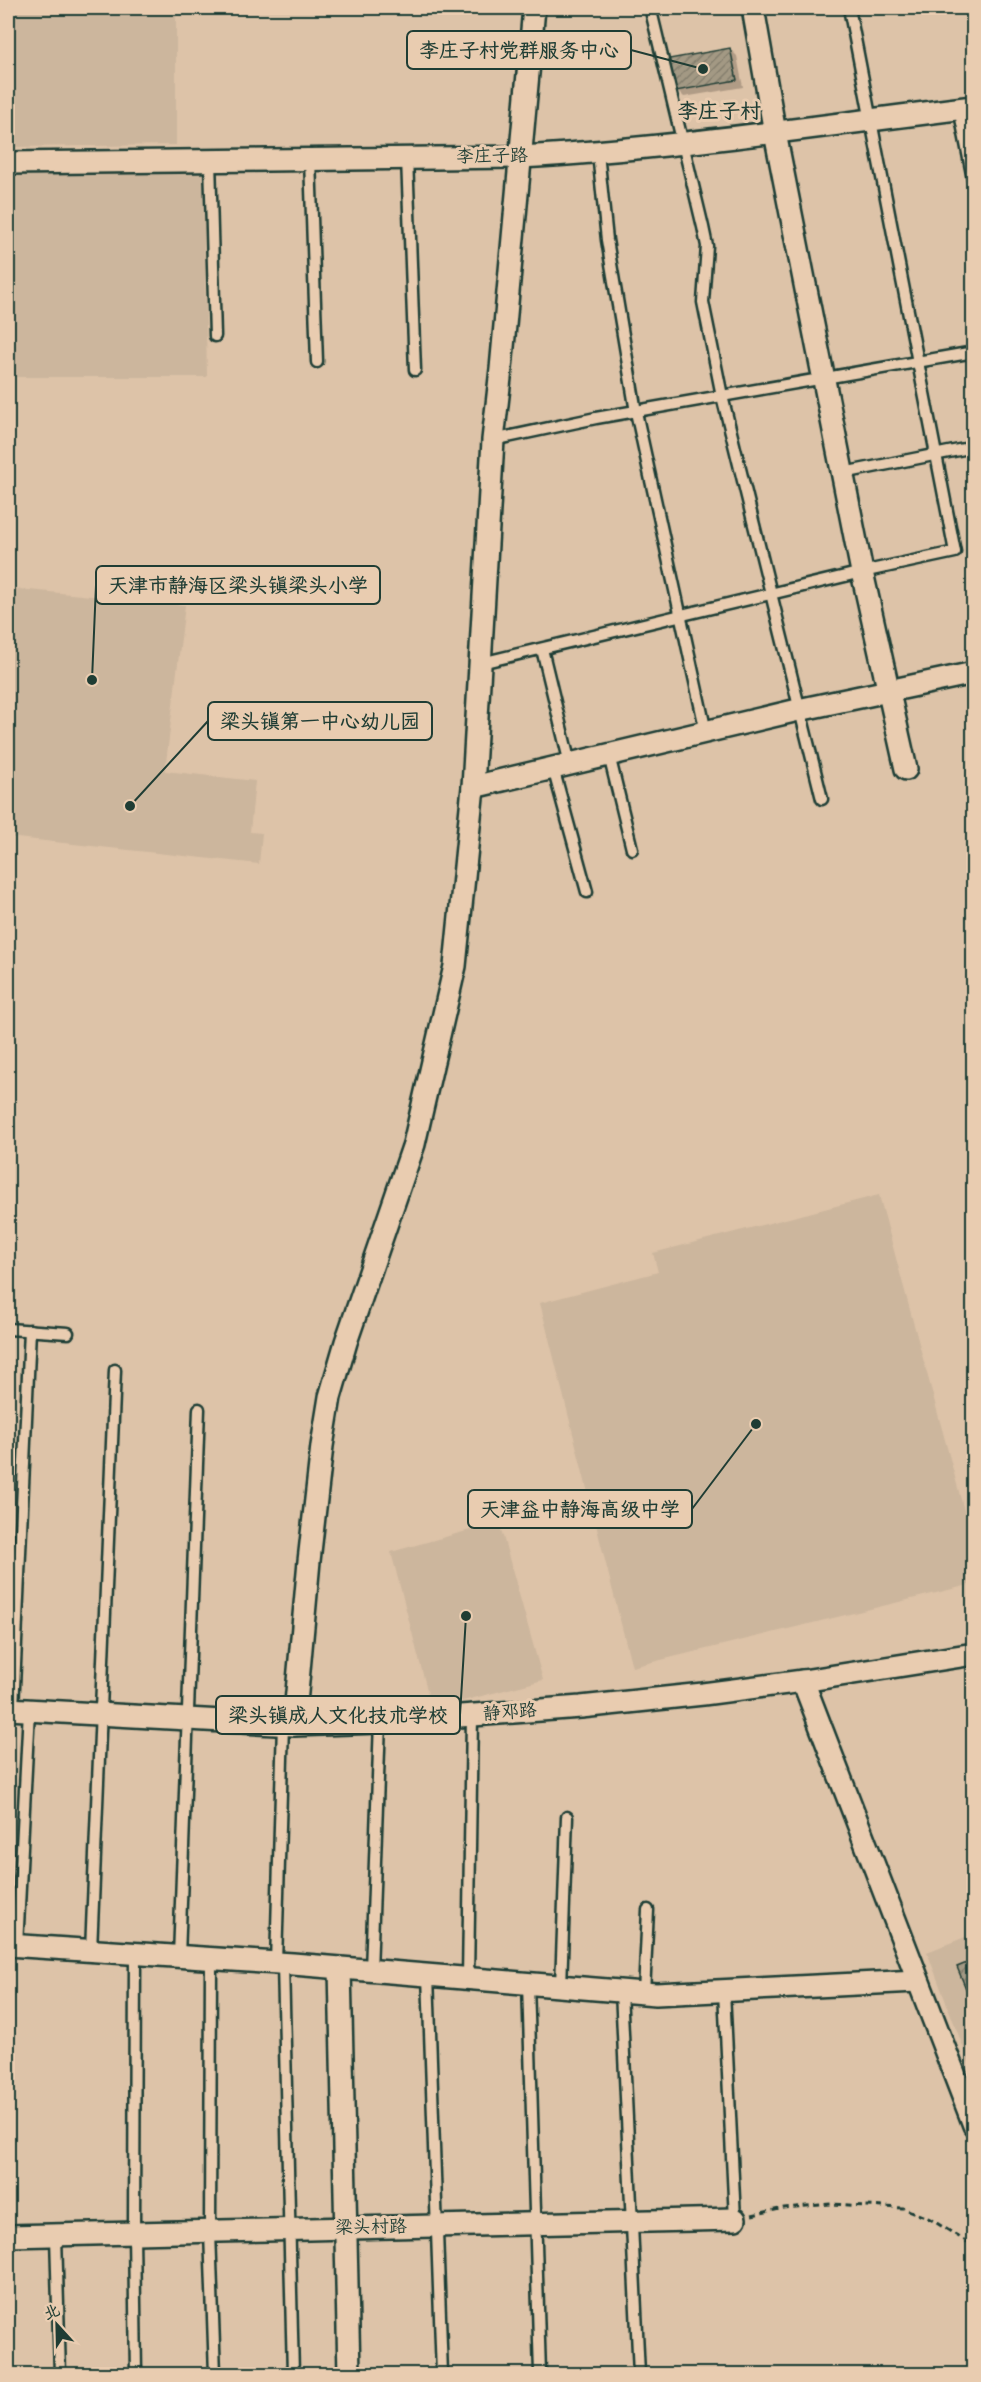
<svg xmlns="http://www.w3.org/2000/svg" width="981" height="2382" font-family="Kalam,'LXGW WenKai TC',sans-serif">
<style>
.built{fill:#ccb69d}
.shadow{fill:#0003}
.building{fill:url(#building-hatch);stroke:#1f3d34;stroke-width:1.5}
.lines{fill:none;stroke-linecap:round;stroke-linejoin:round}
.service-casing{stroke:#1f3d34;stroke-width:15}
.minor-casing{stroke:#1f3d34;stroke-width:26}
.path{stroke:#1f3d34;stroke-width:3;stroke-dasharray:6 4.5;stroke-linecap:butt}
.service{stroke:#e9ccb0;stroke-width:10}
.minor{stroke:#e9ccb0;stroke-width:21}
.labels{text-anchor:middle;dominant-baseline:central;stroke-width:6;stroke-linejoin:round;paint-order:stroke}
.street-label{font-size:18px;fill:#1f3d34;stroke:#e9ccb0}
.quarter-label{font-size:21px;font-weight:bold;fill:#1f3d34;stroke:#e9ccb0}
.leader{fill:none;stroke:#1f3d34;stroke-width:2}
.callout-dot{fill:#1f3d34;stroke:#e9ccb0;stroke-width:2}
.callout{fill:#e9ccb0;stroke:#1f3d34;stroke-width:2}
.callout-label{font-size:20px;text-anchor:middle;font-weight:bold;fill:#1f3d34}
</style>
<defs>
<pattern id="building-hatch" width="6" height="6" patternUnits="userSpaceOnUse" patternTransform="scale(1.5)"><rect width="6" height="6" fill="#a39984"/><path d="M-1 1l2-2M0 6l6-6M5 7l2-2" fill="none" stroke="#847e6d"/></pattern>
</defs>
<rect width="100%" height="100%" fill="#ddc3a8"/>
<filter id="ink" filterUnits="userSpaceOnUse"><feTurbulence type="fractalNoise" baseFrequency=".0167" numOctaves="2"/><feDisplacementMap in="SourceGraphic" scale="12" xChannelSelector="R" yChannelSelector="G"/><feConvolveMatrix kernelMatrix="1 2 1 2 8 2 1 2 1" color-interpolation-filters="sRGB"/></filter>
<g filter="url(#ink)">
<g class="built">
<path d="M8 8H176V145L8 147Z"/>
<path d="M203 172 207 377H13L12 354 8 347V174Z"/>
<path d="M8 588 185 605 165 771 255 781 250 832 262 833 259 864 8 837Z"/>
<path d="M879 1195 973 1544V1584L632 1667 540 1303 658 1272 653 1253Z"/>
<path d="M499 1522 543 1680 432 1709 391 1552Z"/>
<path d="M973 1934V2073L927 1952Z"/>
</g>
<path class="shadow" d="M730 49 737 56 743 87 684 97 677 90Z"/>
<g class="building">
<path d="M730 48 737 80 676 91 669 59Z"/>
<path d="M974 1960V2008L957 1967Z"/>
</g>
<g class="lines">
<g class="service-casing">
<g id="service">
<path d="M651 11 703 227 707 246 703 302 722 396 822 799"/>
<path d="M959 108 974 184"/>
<path d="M598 153 607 240 636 412 706 732"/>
<path d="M407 158 415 370"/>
<path d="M310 159 317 362"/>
<path d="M210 160 215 336"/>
<path d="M493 440 596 418 974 352"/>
<path d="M843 473 974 447"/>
<path d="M542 649 570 764"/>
<path d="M481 663 862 572 955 552 849 8"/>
<path d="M609 755 632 849"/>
<path d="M553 768 587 892"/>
<path d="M8 1329 68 1333"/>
<path d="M13 1709 30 1330"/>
<path d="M17 1946 29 1710"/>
<path d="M91 1951 115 1370"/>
<path d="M135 1954 134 2233 136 2374"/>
<path d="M179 1957 199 1409"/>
<path d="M211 1959 210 2232 215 2374"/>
<path d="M276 1963 283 1724"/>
<path d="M283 1964 293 2374"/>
<path d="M371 1971 380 1722"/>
<path d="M428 1975 442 2374"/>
<path d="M468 1979 472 1716"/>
<path d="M528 1983 540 2373"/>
<path d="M561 1986 567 1817"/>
<path d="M621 1991 639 2374"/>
<path d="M724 1991 735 2219"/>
<path d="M644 1993 648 1910"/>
<path d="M56 2236 60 2374"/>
</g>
</g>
<g class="minor-casing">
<g id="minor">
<path d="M753 8 775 133 862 572 906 769"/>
<path d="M8 163 519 157C672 149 822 125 974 107"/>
<path d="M473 787 798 710 974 673"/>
<path d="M803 1681 974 2125"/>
<path d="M8 1709 294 1725 380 1722 581 1707 703 1694 803 1681 974 1654"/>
<path d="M294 1725 309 1561 322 1446 330 1397 346 1342 414 1144 455 966 473 787 493 440 501 369 534 8"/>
<path d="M8 1945 293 1964 656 1994 917 1981"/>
<path d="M340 1968 349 2374"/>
<path d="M8 2236 735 2219"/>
</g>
</g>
<path class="path" d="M752 2215 784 2208 831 2204 903 2208 930 2219 974 2246"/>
<use href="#service" class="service"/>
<use href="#minor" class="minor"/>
</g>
</g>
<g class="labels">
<g class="street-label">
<text transform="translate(492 157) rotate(-1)">李庄子路</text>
<text transform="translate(510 1713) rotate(-5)">静邓路</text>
<text transform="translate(371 2228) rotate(-1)">梁头村路</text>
</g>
<g class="quarter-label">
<text x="719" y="112">李庄子村</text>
</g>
</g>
<path class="leader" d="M703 69L631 50M92 680L96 585M130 806L208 721M756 1424L692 1509M466 1616L460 1715"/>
<g class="callout-dot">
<circle cx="703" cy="69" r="6"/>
<circle cx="92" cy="680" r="6"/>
<circle cx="130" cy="806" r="6"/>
<circle cx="756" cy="1424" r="6"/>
<circle cx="466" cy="1616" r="6"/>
</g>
<g class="callout">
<rect x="407" y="31" width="224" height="38" rx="6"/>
<rect x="96" y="566" width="284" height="38" rx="6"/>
<rect x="208" y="702" width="224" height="38" rx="6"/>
<rect x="468" y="1490" width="224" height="38" rx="6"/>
<rect x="216" y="1696" width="244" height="38" rx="6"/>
</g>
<g class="callout-label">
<text x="519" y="57">李庄子村党群服务中心</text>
<text x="238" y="592">天津市静海区梁头镇梁头小学</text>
<text x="320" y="728">梁头镇第一中心幼儿园</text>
<text x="580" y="1516">天津益中静海高级中学</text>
<text x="338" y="1722">梁头镇成人文化技术学校</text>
</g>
<rect width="981" height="2382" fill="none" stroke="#e9ccb0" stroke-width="30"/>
<rect x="15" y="15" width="951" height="2352" fill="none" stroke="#1f3d34" stroke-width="2" filter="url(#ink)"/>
<g transform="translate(57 2325) rotate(338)" stroke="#e9ccb0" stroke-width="4.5" paint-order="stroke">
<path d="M0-4.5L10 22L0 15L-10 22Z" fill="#1f3d34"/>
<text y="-9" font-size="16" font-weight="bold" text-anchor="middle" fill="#1f3d34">北</text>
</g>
</svg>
